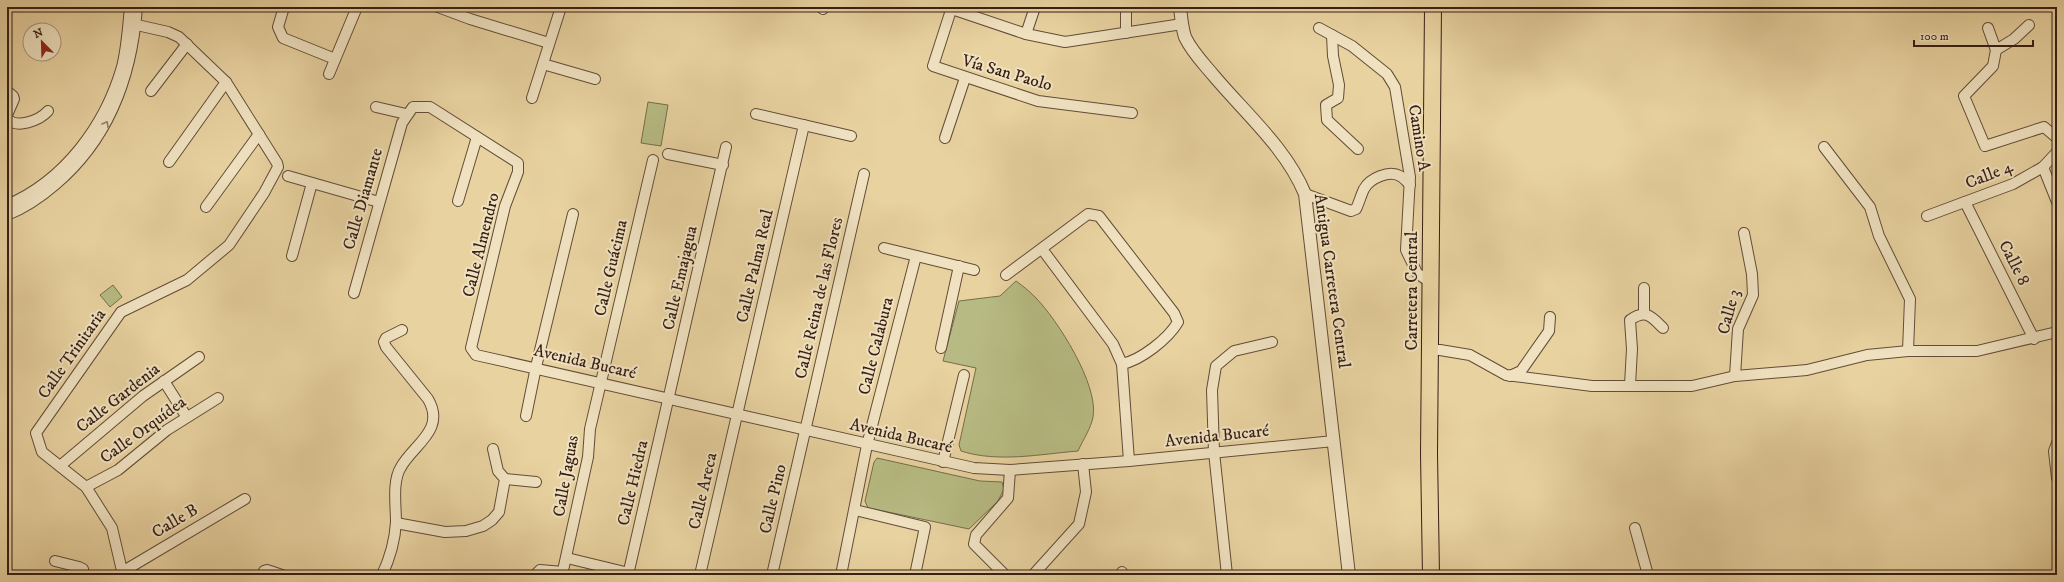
<svg xmlns="http://www.w3.org/2000/svg" width="2064" height="582" font-family="'IM FELL DW Pica',serif">
<style>
.green{fill:#b7bb83;stroke:#766d4c}
.lines{fill:none;stroke-linecap:round;stroke-linejoin:round}
.minor-casing{stroke:#624c38;stroke-width:12}
.tertiary-casing{stroke:#624c38;stroke-width:14}
.trunk-casing{stroke:#361f15;stroke-width:18}
.minor{stroke:#f0e2c1;stroke-width:10}
.tertiary{stroke:#f0e2c1;stroke-width:12}
.trunk{stroke:#e8d2a0;stroke-width:16}
.oneway{stroke:#93806b}
.labels{text-anchor:middle;dominant-baseline:central;stroke-width:4;stroke-linejoin:round;paint-order:stroke}
.street-label{font-size:17px;fill:#361f15;stroke:#f0e2c1}
</style>
<rect width="100%" height="100%" fill="#e8d2a0"/>
<filter id="stains"><feTurbulence type="fractalNoise" baseFrequency=".005" numOctaves="4"/><feColorMatrix values="0 0 0 0 .2 0 0 0 0 .09 0 0 0 0 .02 0 0 0 .5 -.17"/></filter>
<radialGradient id="worn" r=".72"><stop offset=".6" stop-color="#630" stop-opacity="0"/><stop offset="1" stop-color="#630" stop-opacity=".3"/></radialGradient>
<g class="green">
<path d="M648 102 668 105 661 146 641 143Z"/>
<path d="M1016 281C1023 286 1029 291 1035 297 1057 319 1099 385 1093 417 1091 428 1083 440 1078 451 1041 454 998 463 961 451L959 445 976 368 943 361 959 301 1000 296Z"/>
<path d="M113 285 122 297 110 307 100 295Z"/>
<path d="M877 458 980 481 1002 482 1004 489 998 501 969 529 869 508 867 506 865 501 874 462Z"/>
</g>
<g class="lines">
<g class="minor-casing">
<g id="minor">
<path d="M284 7 278 27 283 38 335 59"/>
<path d="M438 7 470 19 549 43"/>
<path d="M946 7 1026 34 1065 42 1182 24"/>
<path d="M952 7 933 66 1038 101 1132 113"/>
<path d="M1126 7V33"/>
<path d="M823 9 824 7"/>
<path d="M2029 25 2014 39 1996 50 1993 66 1964 96 1985 146 2044 127 2057 138"/>
<path d="M1319 28 1352 46 1387 74 1395 87 1410 177 1406 250 1417 273 1431 283"/>
<path d="M1988 28 1996 50"/>
<path d="M1026 34 1035 7"/>
<path d="M1332 35 1333 56 1339 85 1338 98 1326 105 1327 120 1358 149"/>
<path d="M543 64 595 79"/>
<path d="M329 74 357 7"/>
<path d="M7 91 13 96 14 99 7 115"/>
<path d="M151 91 187 44"/>
<path d="M532 98 561 7"/>
<path d="M376 107 406 114"/>
<path d="M756 114 851 136"/>
<path d="M7 118C16 130 40 120 48 111"/>
<path d="M945 138 965 78"/>
<path d="M1824 147 1870 207 1879 236 1910 299 1908 351"/>
<path d="M668 154 723 165"/>
<path d="M169 162 226 82"/>
<path d="M2043 167 2057 202"/>
<path d="M288 176 379 202"/>
<path d="M1305 194 1351 211 1356 209C1359 203 1361 195 1364 189 1370 178 1389 170 1400 176 1404 178 1407 182 1410 185"/>
<path d="M458 201 477 137"/>
<path d="M1965 202 2034 339"/>
<path d="M7 205C64 181 105 126 122 67 127 47 128 27 130 7"/>
<path d="M206 207 259 134"/>
<path d="M7 215C25 208 41 197 56 184 110 138 132 76 137 7"/>
<path d="M1927 216 2013 184 2043 167 2057 152"/>
<path d="M884 248 974 270"/>
<path d="M1042 249 1113 344 1122 364 1129 461"/>
<path d="M292 256 312 183"/>
<path d="M1006 275 1088 214 1099 216 1174 313 1178 322C1168 339 1141 360 1122 364"/>
<path d="M354 293 402 123 413 107H430L518 163V172L505 206 471 348 476 355 974 468 1010 470 1129 461 1334 441"/>
<path d="M1644 314V288"/>
<path d="M941 348 959 266"/>
<path d="M1430 350H1440L1470 355 1506 375 1592 386H1692L1735 376 1807 370 1867 355 1908 351H1977L2057 332"/>
<path d="M1510 376 1521 371 1549 331 1550 317"/>
<path d="M1735 376 1738 329 1753 295 1752 274 1744 233"/>
<path d="M164 381 186 416"/>
<path d="M1630 385 1632 349 1630 320C1646 309 1651 316 1663 328"/>
<path d="M526 416 536 367 573 214"/>
<path d="M2057 443 2054 451 2057 478"/>
<path d="M943 462 964 375"/>
<path d="M60 466 143 396 199 357"/>
<path d="M505 479 536 482"/>
<path d="M86 487 118 470 167 430 218 398"/>
<path d="M855 510 925 527 915 575"/>
<path d="M396 523 445 532 466 531 483 526 492 520 499 512 505 479 498 471 493 449"/>
<path d="M1635 528 1648 575"/>
<path d="M567 558 629 573"/>
<path d="M55 561 79 567 83 569 84 575"/>
<path d="M122 572 245 499"/>
<path d="M1122 572 1123 575"/>
<path d="M123 575 112 528 86 487 42 452 36 433 121 312 187 280 229 245 264 193 278 167 277 163 226 82 179 37 168 32 137 25"/>
<path d="M262 575 264 571 267 570 282 575"/>
<path d="M382 575C390 558 395 540 396 522 396 506 392 481 401 467 414 444 446 430 428 399L386 347 384 342 386 338 402 330"/>
<path d="M535 575 540 570 563 572"/>
<path d="M562 575 588 457 590 429 653 160"/>
<path d="M628 575 726 147"/>
<path d="M700 575 804 125"/>
<path d="M772 575 864 174"/>
<path d="M841 575 867 445 916 256"/>
<path d="M1005 575 974 544 976 535 1008 498 1010 470"/>
<path d="M1033 575 1079 524 1086 492 1083 464"/>
<path d="M1227 575 1214 452 1212 390 1216 366 1234 351 1272 342"/>
</g>
</g>
<g class="tertiary-casing">
<path id="tertiary" d="M1180 7C1181 17 1182 28 1185 37 1192 52 1204 64 1214 76 1246 114 1286 148 1305 194L1349 575"/>
</g>
<g class="trunk-casing">
<path id="trunk" d="M1431 575 1429 453 1433 7"/>
</g>
<use href="#minor" class="minor"/>
<use href="#tertiary" class="tertiary"/>
<use href="#trunk" class="trunk"/>
</g>
<defs><path id="oneway-chevron" d="M-2-3.5L2.5 0L-2 3.5" fill="none" stroke-width="1.6" stroke-linecap="round" stroke-linejoin="round"/></defs>
<use class="oneway" href="#oneway-chevron" transform="translate(106 124) rotate(-60)"/>
<g class="labels">
<g class="street-label">
<text transform="translate(1007 73) rotate(16)">Vía San Paolo</text>
<text transform="translate(1419 138) rotate(81)">Camino A</text>
<text transform="translate(1989 175) rotate(-22)">Calle 4</text>
<text transform="translate(363 199) rotate(-74)">Calle Diamante</text>
<text transform="translate(481 245) rotate(-76)">Calle Almendro</text>
<text transform="translate(2014 263) rotate(63)">Calle 8</text>
<text transform="translate(755 266) rotate(-77)">Calle Palma Real</text>
<text transform="translate(611 268) rotate(-77)">Calle Guácima</text>
<text transform="translate(680 278) rotate(-77)">Calle Emajagua</text>
<text transform="translate(1332 281) rotate(82)">Antigua Carretera Central</text>
<text transform="translate(1412 291) rotate(-90)">Carretera Central</text>
<text transform="translate(819 298) rotate(-77)">Calle Reina de las Flores</text>
<text transform="translate(1729 312) rotate(-75)">Calle 3</text>
<text transform="translate(876 346) rotate(-76)">Calle Calabura</text>
<text transform="translate(72 354) rotate(-55)">Calle Trinitaria</text>
<text transform="translate(585 362) rotate(13)">Avenida Bucaré</text>
<text transform="translate(118 398) rotate(-38)">Calle Gardenia</text>
<text transform="translate(143 430) rotate(-36)">Calle Orquídea</text>
<text transform="translate(901 436) rotate(13)">Avenida Bucaré</text>
<text transform="translate(1217 436) rotate(-6)">Avenida Bucaré</text>
<text transform="translate(566 476) rotate(-80)">Calle Jaguas</text>
<text transform="translate(633 483) rotate(-77)">Calle Hiedra</text>
<text transform="translate(703 491) rotate(-77)">Calle Areca</text>
<text transform="translate(773 499) rotate(-77)">Calle Pino</text>
<text transform="translate(175 521) rotate(-31)">Calle B</text>
</g>
</g>
<rect width="2064" height="582" fill="none" stroke="#e8d2a0" stroke-width="24"/>
<rect x="8" y="8" width="2048" height="566" fill="none" stroke="#361f15" stroke-width="2"/>
<rect x="12" y="12" width="2040" height="558" fill="none" stroke="#361f15"/>
<g transform="translate(42 42) rotate(337)"><circle r="19" fill="#f0e2c1" stroke="#a6947c"/>
<path d="M0-3L7 15L0 10L-7 15Z" fill="#8f2418"/>
<text y="-6" font-size="11" font-weight="bold" text-anchor="middle" fill="#361f15">N</text>
</g>
<path d="M1914 40v6h119v-6" fill="none" stroke="#361f15" stroke-width="2"/>
<text x="1920" y="40" font-size="12" fill="#361f15" stroke="#f0e2c1" stroke-width="3" paint-order="stroke">100 m</text>
<rect width="100%" height="100%" filter="url(#stains)"/>
<rect width="100%" height="100%" fill="url(#worn)"/>
</svg>
